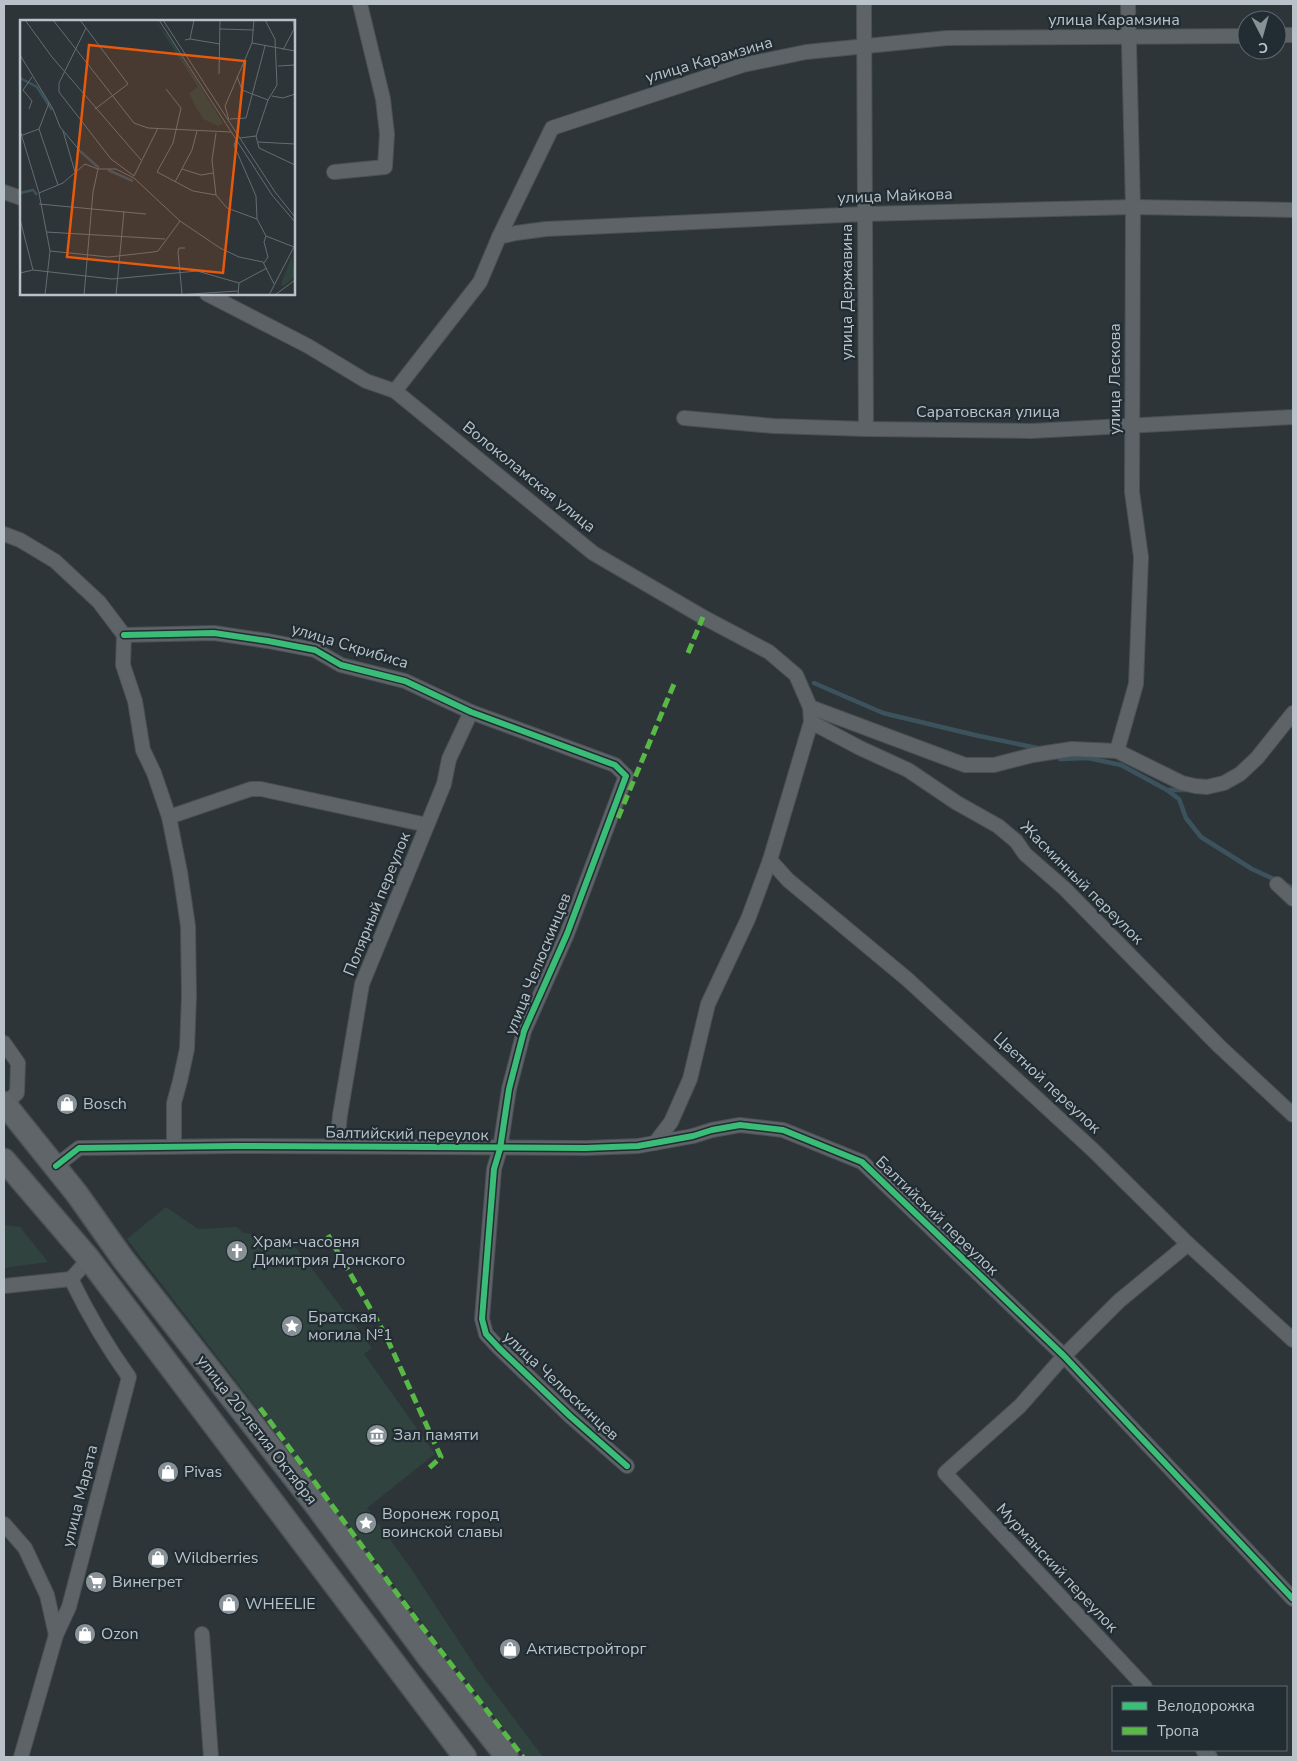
<svg xmlns="http://www.w3.org/2000/svg" width="1297" height="1761" font-family="'Nunito Sans',sans-serif">
<style>
.green{fill:#30433f}
.lines{fill:none;stroke-linecap:round;stroke-linejoin:round}
.stream{stroke:#3c535e;stroke-width:4.5}
.minor-casing{stroke:#4b5053;stroke-width:16}
.primary-casing{stroke:#4b5255;stroke-width:25}
.minor{stroke:#5d6366;stroke-width:14}
.primary{stroke:#5f6568;stroke-width:22}
.quiet{stroke:#58b947;stroke-width:5;stroke-dasharray:10 5;stroke-linecap:butt}
.cycleway-casing{stroke:#212c33;stroke-width:9}
.cycleway{stroke:#3abd76;stroke-width:6}
.labels{text-anchor:middle;dominant-baseline:central;stroke-width:4.5;stroke-linejoin:round;paint-order:stroke}
.street-label{font-size:16px;fill:#b8c2c8;stroke:#212c33}
.poi-label{font-size:16px;fill:#b8c2c8;stroke:#212c33;text-anchor:start}
.inset-river{fill:none;stroke:#3c535e;stroke-width:2.5}
.inset-road{fill:none;stroke:#656d72;stroke-width:1}
.view{fill:#e8590c;fill-opacity:0.15;stroke:#e8590c;stroke-width:2.5}
.inset-edge{fill:none;stroke:#b8c2c8;stroke-width:2.5}
</style>
<rect width="100%" height="100%" fill="#2d3538"/>
<g class="green">
<path d="M166 1207 198 1229 237 1227 243 1233 262 1235 297 1249 372 1348 364 1354 435 1454 367 1508 412 1570 479 1672 543 1757H525L348 1524H346L127 1239Z"/>
<path d="M4 1225 20 1227 48 1262 4 1268Z"/>
</g>
<g class="lines">
<g class="stream">
<path d="M814 683 883 713 979 736 1037 748"/>
<path d="M1060 759 1088 758 1121 765 1167 790 1179 799 1186 818 1201 837 1252 869 1293 888"/>
<path d="M1167 790H1186"/>
</g>
<g class="minor-casing">
<g id="minor">
<path d="M864 4 866 429"/>
<path d="M1277 35H1293"/>
<path d="M334 172 385 167 387 134 383 99 360 4"/>
<path d="M4 192 21 198"/>
<path d="M499 237 516 233 546 229 865 214 1133 207 1293 210"/>
<path d="M207 294 308 346 366 381 395 391 593 553 703 617 769 652 796 675 810 707 811 722 770 860 748 919 708 1004 690 1079 671 1122 655 1143"/>
<path d="M395 391 480 282 499 237 552 128 743 65 806 52 947 38 1247 36"/>
<path d="M684 418 774 426 866 429 1031 431 1293 417"/>
<path d="M4 534 20 540 55 561 99 602 124 635 123 665 135 701 143 750 154 773 169 817 180 872 188 926 189 996 187 1049 180 1081 174 1103V1146"/>
<path d="M124 635 214 633 268 641 315 650 341 665 405 681 471 712 615 765 626 776 567 934 524 1031 509 1089 500 1149 494 1169 482 1319 486 1334 499 1348 570 1416 627 1466"/>
<path d="M810 707 965 765H994L1033 755 1072 749 1117 751 1182 783 1195 786 1207 787 1224 783 1240 774 1257 758 1293 713"/>
<path d="M811 722 860 748 908 770 957 803 998 826 1016 841 1025 854 1065 889 1219 1046 1293 1115"/>
<path d="M1117 751 1136 684 1141 557 1132 492 1133 207 1128 4"/>
<path d="M169 817 251 789H261L427 825"/>
<path d="M770 860 788 880 907 979 1093 1150 1188 1244 1293 1340"/>
<path d="M1277 884 1293 899"/>
<path d="M4 1043 18 1063 17 1093 5 1104"/>
<path d="M337 1146 340 1115 362 984 444 784 449 759 471 712"/>
<path d="M56 1166 79 1148 235 1146 586 1148 638 1146 693 1136 712 1130 740 1125 783 1130 862 1162 1064 1356 1293 1599"/>
<path d="M4 1286 71 1279"/>
<path d="M4 1524 25 1548 47 1595 56 1635"/>
<path d="M202 1634 211 1757"/>
<path d="M1145 1687 945 1473 1020 1406 1064 1356 1119 1301 1188 1244"/>
<path d="M1203 1750 1210 1757"/>
<path d="M21 1757 56 1635 69 1607 129 1377C106 1345 88 1314 71 1279L89 1259"/>
</g>
</g>
<g class="primary-casing">
<g id="primary">
<path d="M4 1103 77 1194 123 1259 315 1504 429 1658 507 1757"/>
<path d="M4 1160 89 1259 465 1757"/>
</g>
</g>
<use href="#minor" class="minor"/>
<use href="#primary" class="primary"/>
<g class="quiet">
<path d="M688 653 703 617"/>
<path d="M618 818 674 684"/>
<path d="M328 1235 385 1334 441 1457 427 1470"/>
<path d="M260 1408 416 1619 523 1757"/>
</g>
<g class="cycleway-casing">
<g id="cycleway">
<path d="M124 635 214 633 268 641 315 650 341 665 405 681 471 712 615 765 626 776 567 934 524 1031 509 1089 500 1149 494 1169 482 1319 486 1334 499 1348 570 1416 627 1466"/>
<path d="M56 1166 79 1148 235 1146 586 1148 638 1146 693 1136 712 1130 740 1125 783 1130 862 1162 1064 1356 1293 1599"/>
</g>
</g>
<use href="#cycleway" class="cycleway"/>
</g>
<defs>
<g id="shop-disc" transform="scale(1.125)"><circle r="9.5" fill="#879196" stroke="#212c33"/><path d="M-5-2.5h2.3a2.7 3.5 0 0 1 5.4 0H5L5.5 6h-11ZM-1.5-2.5h3a1.5 2.3 0 0 0-3 0Z" fill="#fff"/></g>
<g id="church-disc" transform="scale(1.125)"><circle r="9.5" fill="#879196" stroke="#212c33"/><path d="M-1.2-6h2.4v3.5h3.3v2.4h-3.3V6h-2.4V-.1h-3.3v-2.4h3.3Z" fill="#fff"/></g>
<g id="sight-disc" transform="scale(1.125)"><circle r="9.5" fill="#879196" stroke="#212c33"/><path d="M0-6L1.8-2.2L6-1.7L2.9 1.2L3.7 5.4L0 3.3L-3.7 5.4L-2.9 1.2L-6-1.7L-1.8-2.2Z" fill="#fff"/></g>
<g id="museum-disc" transform="scale(1.125)"><circle r="9.5" fill="#879196" stroke="#212c33"/><path d="M0-6L6-3V-2H-6V-3ZM-5-1h2V3h-2ZM-1-1h2V3h-2ZM3-1h2V3H3ZM-6 4H6V6H-6Z" fill="#fff"/></g>
<g id="supermarket-disc" transform="scale(1.125)"><circle r="9.5" fill="#879196" stroke="#212c33"/><path d="M-6-5.5h2.5l.6 2H6L4.5 2H-2.5L-4.4-4H-6ZM-1.5 3.2a1.3 1.3 0 1 0 .1 0ZM3 3.2a1.3 1.3 0 1 0 .1 0Z" fill="#fff"/></g>
</defs>
<g fill-rule="evenodd">
<use href="#shop-disc" x="67" y="1104"/>
<use href="#church-disc" x="237" y="1251"/>
<use href="#sight-disc" x="292" y="1326"/>
<use href="#museum-disc" x="377" y="1435"/>
<use href="#shop-disc" x="168" y="1472"/>
<use href="#sight-disc" x="366" y="1523"/>
<use href="#shop-disc" x="158" y="1558"/>
<use href="#supermarket-disc" x="96" y="1582"/>
<use href="#shop-disc" x="229" y="1604"/>
<use href="#shop-disc" x="85" y="1634"/>
<use href="#shop-disc" x="510" y="1649"/>
</g>
<g class="labels">
<g class="street-label">
<text x="1114" y="20">улица Карамзина</text>
<text transform="translate(709 60) rotate(-16)">улица Карамзина</text>
<text transform="translate(895 196) rotate(-2)">улица Майкова</text>
<text transform="translate(847 292) rotate(-90)">улица Державина</text>
<text transform="translate(1115 379) rotate(-90)">улица Лескова</text>
<text x="988" y="412">Саратовская улица</text>
<text transform="translate(529 477) rotate(39)">Волоколамская улица</text>
<text transform="translate(350 646) rotate(17)">улица Скрибиса</text>
<text transform="translate(1082 883) rotate(45)">Жасминный переулок</text>
<text transform="translate(377 904) rotate(-68)">Полярный переулок</text>
<text transform="translate(538 964) rotate(-68)">улица Челюскинцев</text>
<text transform="translate(1047 1083) rotate(43)">Цветной переулок</text>
<text transform="translate(407 1134) rotate(1)">Балтийский переулок</text>
<text transform="translate(937 1216) rotate(44)">Балтийский переулок</text>
<text transform="translate(561 1386) rotate(43)">улица Челюскинцев</text>
<text transform="translate(257 1430) rotate(52)">улица 20-летия Октября</text>
<text transform="translate(80 1496) rotate(-76)">улица Марата</text>
<text transform="translate(1057 1568) rotate(47)">Мурманский переулок</text>
</g>
<g class="poi-label">
<text x="83" y="1104">Bosch</text>
<text x="253" y="1242">Храм-часовня<tspan x="253" dy="18">Димитрия Донского</tspan></text>
<text x="308" y="1317">Братская<tspan x="308" dy="18">могила №1</tspan></text>
<text x="393" y="1435">Зал памяти</text>
<text x="184" y="1472">Pivas</text>
<text x="382" y="1514">Воронеж город<tspan x="382" dy="18">воинской славы</tspan></text>
<text x="174" y="1558">Wildberries</text>
<text x="112" y="1582">Винегрет</text>
<text x="245" y="1604">WHEELIE</text>
<text x="101" y="1634">Ozon</text>
<text x="526" y="1649">Активстройторг</text>
</g>
</g>
<g transform="translate(20 20)">
<rect width="275" height="275" fill="#2d3538"/>
<path d="M135 0 154 24 203 103 198 106 183 99 175 86 169 73 178 67ZM272 236 275 257 263 266 261 264Z" fill="#30433f"/>
<path class="inset-river" d="M0 58 17 67 32 90M60 131 79 148M88 150 113 161M0 173 13 170 17 175"/>
<path class="inset-road" d="M5 0 32 37 121 140M33 0 114 103 128 108 211 112M60 0 108 64 75 89M139 0 252 175 275 202M143 0 255 172 275 197M66 8 39 63V72L91 139 114 156M200 9 234 10M170 19 200 24M165 20 170 19 174 0M232 23 275 31M263 30 274 9 273 0M0 35 33 89 40 107 60 131M258 46 275 45M199 54 200 0M217 56 222 70 248 80M146 69 161 88 153 123 137 152 173 171 196 175M252 76 263 78 275 74M9 89 12 81 3 70 12 57M210 99 226 98 245 26M209 100 205 86 232 23 234 0M19 109 38 165M0 110 19 173 30 231 25 275M43 111 55 152M196 113 192 140 196 175 207 188 237 199M0 116 19 109 29 83M236 116 248 80 257 65 255 19 245 0M236 116 239 128 275 145M220 118 236 116M216 120 214 125 236 176 237 199 246 216 244 222 248 237 244 243M238 122 275 124M162 149 181 155 193 153M114 156 138 108M114 158 160 201 200 228 219 237 243 242 254 264M155 162 172 130 177 111M19 173 43 163 65 144 78 149H96L114 158M19 184 126 194M0 199 13 250M26 212 145 219M246 216 274 227M30 231 89 237 133 232 138 231 160 201M0 253 13 250 92 259 177 251 219 263M162 274 158 232 159 228H165M64 275 73 172 78 149M96 275 104 191M155 275 218 271M218 275 219 263 247 248M249 275 275 225M255 275 275 260"/>
<path class="view" d="M69 25 225 41 203 253 47 237Z"/>
<rect width="275" height="275" class="inset-edge"/>
</g>
<rect width="1297" height="1761" fill="none" stroke="#b8c2c8" stroke-width="10"/>
<rect x="1112" y="1686" width="175" height="65" fill="#212c33" stroke="#5d686f"/>
<rect x="1122" y="1702" width="25" height="8" fill="#3abd76" stroke="#5d686f"/>
<text x="1157" y="1711" font-size="15" fill="#b8c2c8">Велодорожка</text>
<rect x="1122" y="1727" width="25" height="8" fill="#58b947" stroke="#5d686f"/>
<text x="1157" y="1736" font-size="15" fill="#b8c2c8">Тропа</text>
<g transform="translate(1262 35) rotate(174)"><circle r="24" fill="#212c33" stroke="#5d686f"/>
<path d="M0-4L9 19L0 12L-9 19Z" fill="#879196"/>
<text y="-8" font-size="14" font-weight="bold" text-anchor="middle" fill="#b8c2c8">С</text>
</g>
</svg>
